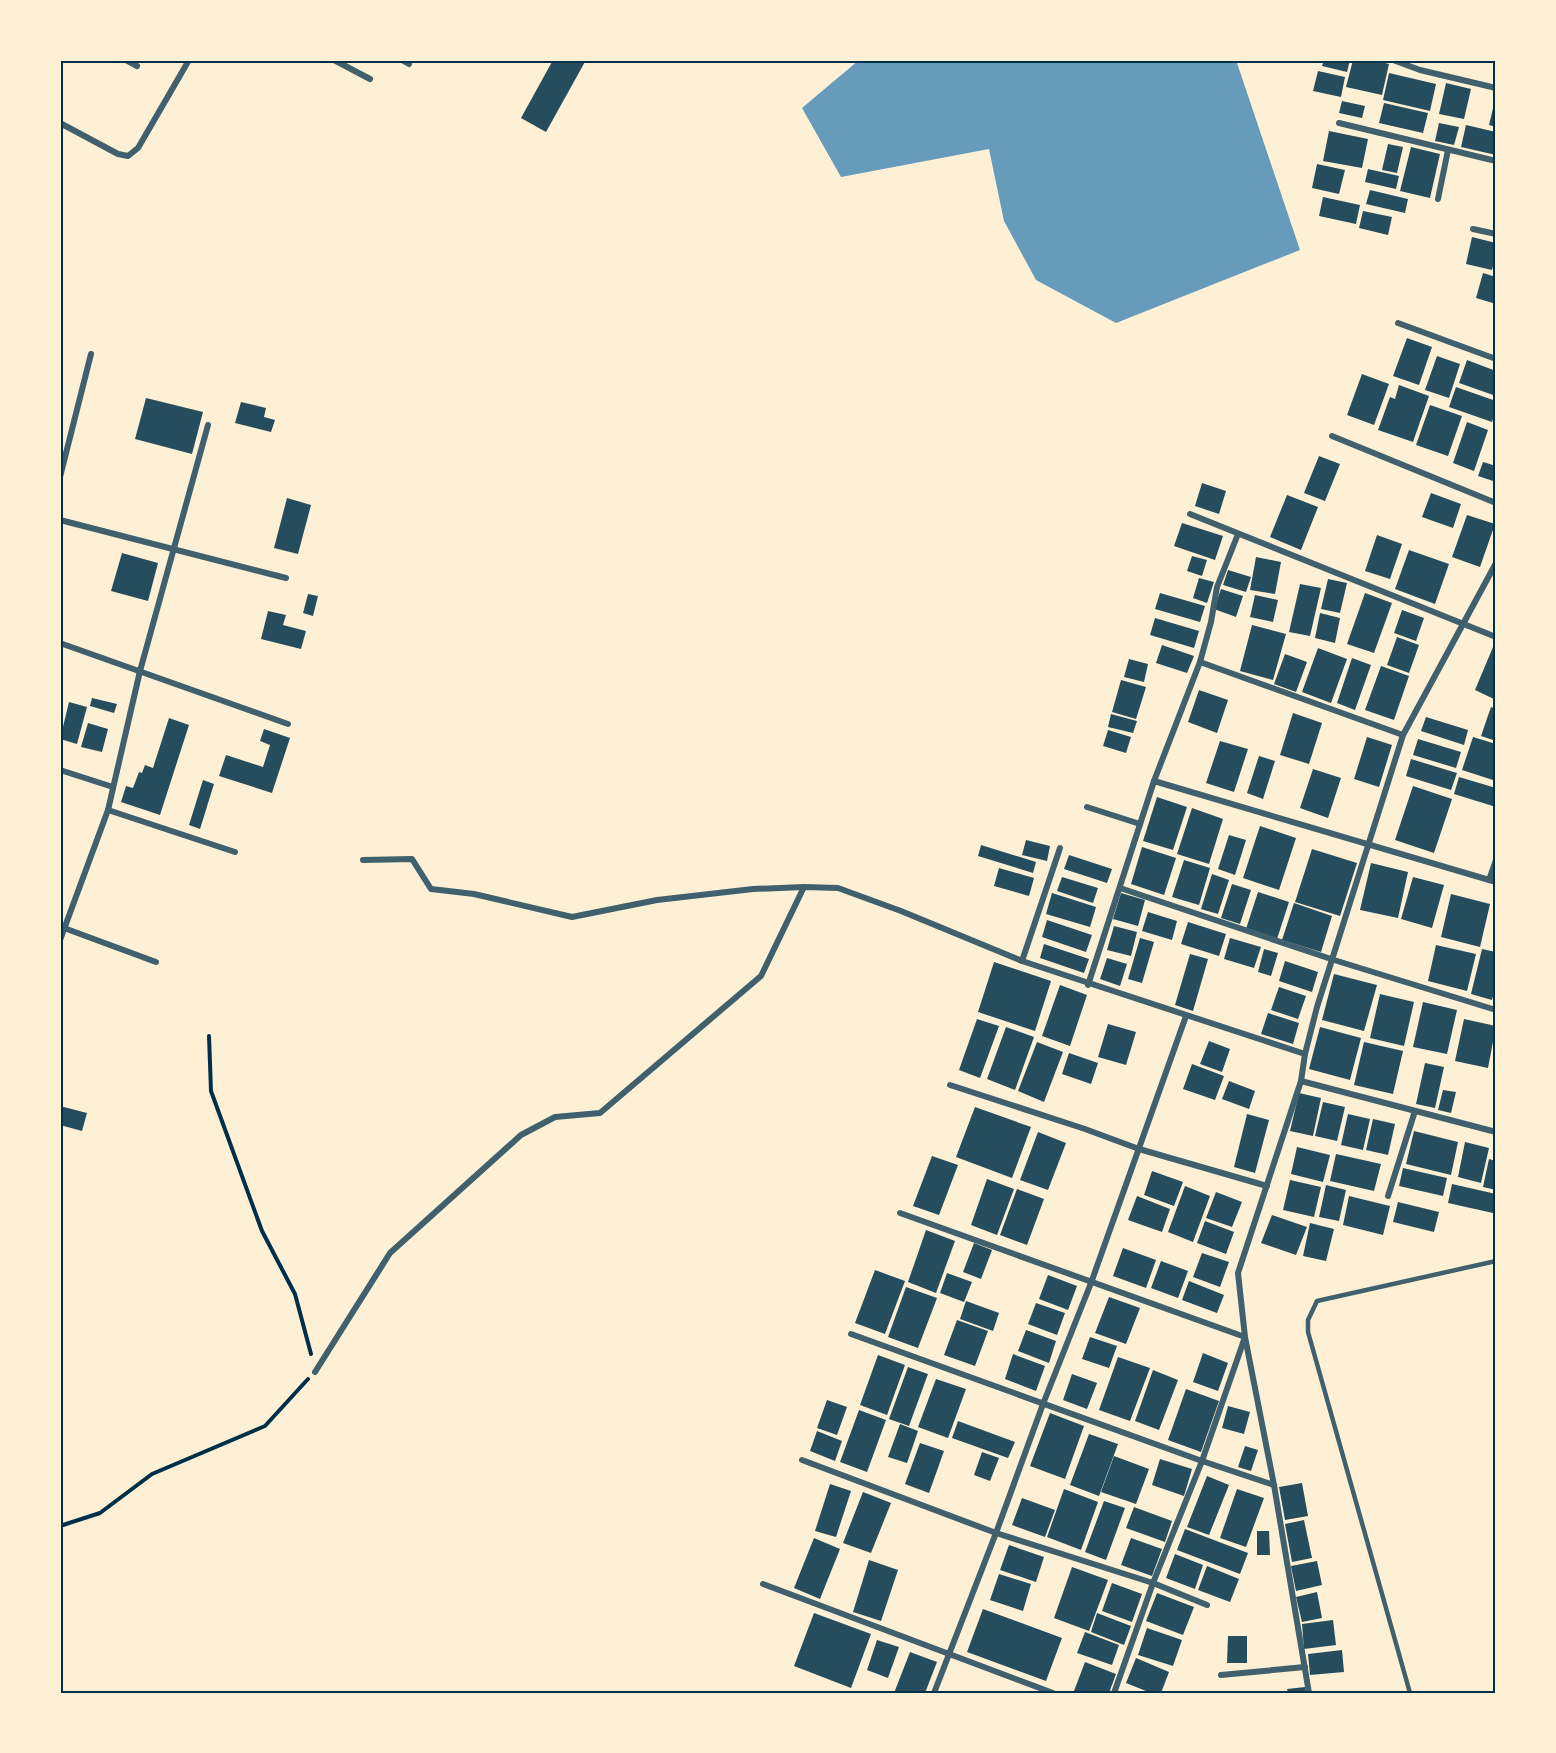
<svg xmlns="http://www.w3.org/2000/svg" width="1556" height="1753" font-family="'Zilla Slab',serif">
<style>
.water{fill:#669bbc}
.building{fill:#264d5e}
.lines{fill:none;stroke-linecap:round;stroke-linejoin:round}
.path{stroke:#003049;stroke-width:4}
.service{stroke:#3f606c;stroke-width:4.5}
.minor{stroke:#3f606c;stroke-width:6}
.neatline{fill:none;stroke:#003049;stroke-width:2}
</style>
<rect width="100%" height="100%" fill="#fdf0d5"/>
<path class="water" d="M859 60H1236L1300 250 1116 323 1036 280 1004 221 989 149 841 177 802 108Z"/>
<g class="building">
<path d="M553 60H586L546 132 521 118Z"/>
<path d="M1324 60H1350L1347 72 1322 66Z"/>
<path d="M1353 60H1373L1389 64 1382 95 1346 87Z"/>
<path d="M1318 71 1345 77 1341 97 1313 91Z"/>
<path d="M1389 73 1436 84 1430 111 1383 100Z"/>
<path d="M1446 83 1471 89 1464 119 1439 114Z"/>
<path d="M1495 100H1496V127L1489 125Z"/>
<path d="M1342 101 1365 106 1362 118 1339 113Z"/>
<path d="M1384 103 1428 113 1423 133 1379 123Z"/>
<path d="M1439 123 1459 127 1454 145 1435 141Z"/>
<path d="M1466 125 1496 132V155L1461 147Z"/>
<path d="M1329 131 1368 139 1362 168 1323 161Z"/>
<path d="M1388 144 1403 147 1397 173 1382 170Z"/>
<path d="M1411 147 1440 154 1430 198 1400 191Z"/>
<path d="M1317 164 1345 170 1339 194 1312 188Z"/>
<path d="M1368 169 1399 176 1396 189 1365 182Z"/>
<path d="M1370 190 1408 199 1405 213 1366 204Z"/>
<path d="M1323 197 1360 205 1356 224 1319 216Z"/>
<path d="M1363 211 1392 217 1388 235 1359 228Z"/>
<path d="M1472 237 1496 243V254L1492 270 1466 264Z"/>
<path d="M1483 273 1496 277V304L1476 298Z"/>
<path d="M1407 338 1432 347 1419 385 1393 376Z"/>
<path d="M1437 356 1460 364 1449 398 1425 390Z"/>
<path d="M1467 360 1496 371V396L1459 383Z"/>
<path d="M1362 374 1389 384 1374 425 1347 415Z"/>
<path d="M1399 385 1429 396 1413 442 1378 430 1390 397 1395 399Z"/>
<path d="M1456 387 1496 401V410L1492 422 1449 407Z"/>
<path d="M146 398 203 412 192 454 135 439Z"/>
<path d="M241 402 266 408 264 417 275 420 271 432 235 423Z"/>
<path d="M1430 405 1462 416 1448 456 1416 445Z"/>
<path d="M1467 422 1488 430 1474 471 1453 463Z"/>
<path d="M1319 456 1340 464 1325 501 1304 493Z"/>
<path d="M1483 462 1496 466V482L1478 476Z"/>
<path d="M1202 483 1226 491 1219 514 1195 506Z"/>
<path d="M1431 493 1461 504 1453 528 1422 517Z"/>
<path d="M1287 495 1318 507 1301 550 1270 537Z"/>
<path d="M287 498 311 505 298 554 274 548Z"/>
<path d="M1467 515 1495 524 1480 567 1452 557Z"/>
<path d="M1182 523 1223 536 1215 560 1174 546Z"/>
<path d="M1377 535 1402 544 1390 579 1365 571Z"/>
<path d="M1409 550 1449 564 1435 604 1395 589Z"/>
<path d="M122 553 158 563 148 601 111 591Z"/>
<path d="M1192 556 1207 560 1202 576 1187 571Z"/>
<path d="M1256 557 1281 562 1275 594 1250 590Z"/>
<path d="M1228 570 1251 577 1246 592 1223 585Z"/>
<path d="M1199 578 1214 582 1207 603 1193 598Z"/>
<path d="M1328 579 1347 583 1340 613 1321 609Z"/>
<path d="M1300 584 1321 588 1310 636 1289 632Z"/>
<path d="M1221 589 1243 596 1236 617 1214 609Z"/>
<path d="M1160 593 1205 606 1200 622 1155 609Z"/>
<path d="M1365 593 1392 603 1374 653 1347 644Z"/>
<path d="M308 594 318 596 313 616 303 613Z"/>
<path d="M1255 595 1278 600 1273 622 1250 617Z"/>
<path d="M1402 610 1424 618 1416 641 1394 633Z"/>
<path d="M268 611 286 615 283 625 306 631 301 649 261 639Z"/>
<path d="M1320 613 1340 618 1335 643 1315 638Z"/>
<path d="M1155 618 1199 631 1194 648 1150 635Z"/>
<path d="M1252 625 1286 634 1273 680 1240 671Z"/>
<path d="M1397 637 1419 645 1409 673 1387 665Z"/>
<path d="M1162 645 1194 656 1187 673 1156 663Z"/>
<path d="M1493 647 1496 649V700L1475 690Z"/>
<path d="M1318 648 1347 659 1331 703 1302 692Z"/>
<path d="M1285 654 1307 662 1296 692 1274 684Z"/>
<path d="M1352 658 1371 665 1355 710 1337 703Z"/>
<path d="M1129 659 1148 664 1144 682 1124 677Z"/>
<path d="M1381 666 1409 676 1394 720 1365 710Z"/>
<path d="M1121 680 1146 687 1136 719 1112 712Z"/>
<path d="M1199 690 1228 700 1217 733 1188 722Z"/>
<path d="M92 698 117 704 114 713 90 706Z"/>
<path d="M69 702 87 707 77 744 60 739Z"/>
<path d="M1491 707 1496 709V741L1481 736Z"/>
<path d="M1293 713 1322 723 1309 764 1280 755Z"/>
<path d="M1111 714 1137 721 1133 733 1108 727Z"/>
<path d="M1426 717 1468 730 1464 745 1421 731Z"/>
<path d="M169 718 189 725 160 815 121 802 126 786 133 788 139 772 142 773 145 765 153 768Z"/>
<path d="M88 723 108 729 102 752 81 747Z"/>
<path d="M264 729 290 738 272 793 219 776 226 755 263 767 270 745 260 741Z"/>
<path d="M1108 730 1131 737 1126 753 1103 746Z"/>
<path d="M1367 737 1392 745 1379 787 1354 779Z"/>
<path d="M1473 737 1496 744V781L1462 770Z"/>
<path d="M1418 739 1461 752 1456 768 1413 755Z"/>
<path d="M1220 741 1248 749 1234 792 1206 783Z"/>
<path d="M1259 756 1275 761 1263 799 1247 793Z"/>
<path d="M1411 759 1457 773 1451 790 1406 776Z"/>
<path d="M1313 769 1341 778 1328 818 1300 808Z"/>
<path d="M1459 777 1496 788V807L1454 794Z"/>
<path d="M203 780 214 784 200 829 189 825Z"/>
<path d="M1413 786 1452 799 1434 853 1395 840Z"/>
<path d="M1157 797 1187 807 1173 850 1143 841Z"/>
<path d="M1192 808 1223 819 1209 864 1177 854Z"/>
<path d="M1260 826 1296 838 1279 890 1243 878Z"/>
<path d="M1229 835 1246 840 1235 875 1218 869Z"/>
<path d="M1026 840 1050 846 1047 861 1022 855Z"/>
<path d="M981 845 1036 862 1033 873 978 856Z"/>
<path d="M1142 847 1176 858 1164 895 1131 884Z"/>
<path d="M1312 849 1357 863 1340 916 1295 902Z"/>
<path d="M1069 855 1112 869 1107 883 1064 869Z"/>
<path d="M1184 860 1210 868 1199 905 1172 897Z"/>
<path d="M1371 863 1408 872 1398 918 1360 910Z"/>
<path d="M999 868 1034 878 1029 896 994 886Z"/>
<path d="M1212 874 1229 880 1218 914 1201 909Z"/>
<path d="M1062 877 1098 888 1093 903 1057 891Z"/>
<path d="M1413 877 1444 885 1432 928 1401 919Z"/>
<path d="M1232 884 1251 890 1240 924 1221 918Z"/>
<path d="M1258 892 1289 902 1277 939 1246 929Z"/>
<path d="M1052 893 1096 907 1090 927 1046 914Z"/>
<path d="M1121 893 1145 900 1138 926 1113 919Z"/>
<path d="M1451 894 1490 904 1480 947 1441 937Z"/>
<path d="M1294 903 1332 916 1321 952 1282 940Z"/>
<path d="M1148 912 1177 921 1172 940 1142 931Z"/>
<path d="M1047 920 1092 935 1086 952 1042 937Z"/>
<path d="M1188 922 1226 934 1219 956 1181 944Z"/>
<path d="M1114 926 1137 932 1131 956 1107 950Z"/>
<path d="M1140 938 1154 942 1142 983 1128 979Z"/>
<path d="M1230 938 1261 947 1254 968 1224 959Z"/>
<path d="M1044 944 1089 959 1084 973 1040 958Z"/>
<path d="M1436 945 1476 954 1467 991 1428 981Z"/>
<path d="M1264 949 1278 953 1271 976 1258 972Z"/>
<path d="M1482 949 1496 952V985L1492 1000 1471 994Z"/>
<path d="M1190 954 1208 959 1193 1011 1175 1005Z"/>
<path d="M1107 958 1127 964 1120 986 1100 979Z"/>
<path d="M1285 961 1318 972 1312 992 1279 981Z"/>
<path d="M994 962 1051 981 1035 1031 978 1012Z"/>
<path d="M1334 974 1377 985 1364 1031 1322 1020Z"/>
<path d="M1060 985 1087 995 1070 1046 1042 1036Z"/>
<path d="M1279 987 1306 996 1298 1019 1271 1010Z"/>
<path d="M1380 994 1414 1002 1404 1046 1370 1038Z"/>
<path d="M1423 1002 1457 1010 1447 1054 1413 1047Z"/>
<path d="M1268 1013 1299 1023 1293 1044 1261 1034Z"/>
<path d="M977 1019 999 1026 980 1078 959 1070Z"/>
<path d="M1464 1019 1496 1026 1488 1068 1455 1061Z"/>
<path d="M1108 1024 1136 1032 1126 1065 1098 1057Z"/>
<path d="M1006 1027 1034 1037 1015 1090 987 1079Z"/>
<path d="M1320 1027 1361 1038 1350 1080 1309 1069Z"/>
<path d="M1209 1041 1230 1049 1222 1072 1200 1064Z"/>
<path d="M1037 1042 1063 1052 1044 1102 1018 1091Z"/>
<path d="M1364 1042 1403 1051 1393 1094 1354 1085Z"/>
<path d="M1069 1053 1098 1063 1091 1084 1062 1074Z"/>
<path d="M1425 1063 1444 1067 1435 1108 1416 1104Z"/>
<path d="M1192 1064 1224 1076 1215 1100 1183 1089Z"/>
<path d="M1229 1081 1255 1091 1249 1109 1222 1099Z"/>
<path d="M1443 1090 1456 1092 1451 1113 1438 1110Z"/>
<path d="M1299 1093 1321 1098 1313 1136 1290 1131Z"/>
<path d="M1323 1102 1345 1107 1337 1141 1315 1136Z"/>
<path d="M60 1106 87 1113 82 1131 60 1125Z"/>
<path d="M975 1107 1031 1127 1012 1178 956 1157Z"/>
<path d="M1247 1114 1269 1120 1255 1173 1234 1167Z"/>
<path d="M1348 1114 1370 1119 1363 1150 1341 1145Z"/>
<path d="M1373 1119 1395 1124 1388 1155 1366 1150Z"/>
<path d="M1414 1131 1458 1142 1451 1175 1406 1164Z"/>
<path d="M1038 1132 1066 1143 1048 1190 1020 1180Z"/>
<path d="M1465 1142 1489 1148 1481 1183 1458 1177Z"/>
<path d="M1297 1147 1330 1155 1323 1182 1291 1174Z"/>
<path d="M1336 1154 1381 1164 1374 1191 1330 1181Z"/>
<path d="M932 1156 958 1165 939 1215 913 1206Z"/>
<path d="M1489 1159 1496 1161V1190L1483 1187Z"/>
<path d="M1403 1168 1447 1178 1443 1196 1399 1186Z"/>
<path d="M1152 1171 1183 1182 1174 1206 1144 1195Z"/>
<path d="M987 1179 1014 1189 997 1235 971 1225Z"/>
<path d="M1290 1180 1321 1187 1314 1217 1283 1210Z"/>
<path d="M1452 1184 1496 1194 1493 1213 1448 1203Z"/>
<path d="M1326 1185 1346 1190 1339 1221 1319 1217Z"/>
<path d="M1185 1186 1210 1196 1193 1242 1168 1232Z"/>
<path d="M1017 1189 1044 1199 1027 1245 1000 1235Z"/>
<path d="M1216 1192 1242 1202 1232 1227 1206 1218Z"/>
<path d="M1137 1196 1170 1209 1162 1232 1128 1220Z"/>
<path d="M1349 1196 1390 1206 1383 1235 1343 1225Z"/>
<path d="M1398 1202 1439 1212 1434 1232 1393 1222Z"/>
<path d="M1272 1215 1307 1227 1296 1255 1261 1243Z"/>
<path d="M1205 1221 1234 1232 1226 1254 1197 1243Z"/>
<path d="M1310 1223 1334 1229 1326 1261 1303 1256Z"/>
<path d="M926 1230 955 1241 936 1293 908 1282Z"/>
<path d="M974 1243 992 1250 981 1279 963 1272Z"/>
<path d="M1123 1248 1156 1260 1146 1288 1113 1276Z"/>
<path d="M1202 1253 1229 1262 1220 1287 1193 1277Z"/>
<path d="M1161 1261 1188 1271 1178 1298 1151 1288Z"/>
<path d="M875 1270 905 1281 885 1334 855 1323Z"/>
<path d="M947 1273 972 1282 964 1302 940 1293Z"/>
<path d="M1048 1275 1077 1286 1068 1310 1039 1299Z"/>
<path d="M1189 1281 1224 1295 1217 1313 1182 1300Z"/>
<path d="M906 1287 937 1298 918 1348 888 1337Z"/>
<path d="M1109 1297 1140 1308 1126 1344 1095 1333Z"/>
<path d="M966 1301 999 1313 993 1331 960 1319Z"/>
<path d="M1036 1303 1065 1313 1057 1335 1028 1324Z"/>
<path d="M957 1320 988 1331 975 1366 944 1355Z"/>
<path d="M1026 1330 1056 1341 1049 1363 1018 1351Z"/>
<path d="M1090 1337 1117 1346 1109 1368 1082 1359Z"/>
<path d="M1203 1353 1228 1363 1218 1391 1193 1382Z"/>
<path d="M1013 1354 1045 1366 1036 1391 1005 1379Z"/>
<path d="M878 1355 905 1365 887 1415 860 1405Z"/>
<path d="M1118 1357 1150 1368 1130 1421 1099 1410Z"/>
<path d="M908 1367 928 1374 909 1426 889 1419Z"/>
<path d="M1153 1370 1178 1380 1159 1430 1135 1421Z"/>
<path d="M1072 1374 1097 1383 1087 1409 1063 1400Z"/>
<path d="M936 1379 966 1389 948 1438 918 1427Z"/>
<path d="M1186 1389 1219 1401 1201 1452 1168 1440Z"/>
<path d="M827 1400 847 1407 837 1435 817 1428Z"/>
<path d="M1228 1406 1250 1412 1244 1434 1222 1428Z"/>
<path d="M859 1410 886 1420 867 1472 840 1462Z"/>
<path d="M1050 1413 1084 1426 1065 1479 1030 1466Z"/>
<path d="M958 1421 1015 1442 1008 1458 952 1438Z"/>
<path d="M900 1424 918 1431 907 1463 888 1457Z"/>
<path d="M817 1431 842 1441 835 1461 810 1451Z"/>
<path d="M1089 1434 1118 1444 1099 1496 1070 1485Z"/>
<path d="M920 1443 944 1451 929 1493 905 1484Z"/>
<path d="M1245 1446 1258 1450 1251 1471 1238 1467Z"/>
<path d="M982 1452 999 1458 990 1481 974 1475Z"/>
<path d="M1114 1456 1149 1469 1136 1504 1101 1492Z"/>
<path d="M1160 1459 1192 1469 1184 1496 1152 1485Z"/>
<path d="M1207 1476 1229 1485 1209 1535 1187 1527Z"/>
<path d="M1302 1483 1308 1516 1285 1520 1279 1487Z"/>
<path d="M830 1484 851 1491 836 1537 815 1531Z"/>
<path d="M1064 1489 1098 1502 1081 1550 1047 1537Z"/>
<path d="M1237 1489 1264 1498 1246 1547 1220 1538Z"/>
<path d="M863 1492 891 1503 871 1553 843 1543Z"/>
<path d="M1022 1498 1055 1510 1045 1537 1012 1525Z"/>
<path d="M1104 1501 1125 1508 1106 1560 1085 1552Z"/>
<path d="M1134 1507 1172 1521 1165 1542 1126 1528Z"/>
<path d="M1304 1520 1312 1558 1292 1562 1285 1524Z"/>
<path d="M1185 1529 1248 1553 1240 1574 1177 1550Z"/>
<path d="M1257 1531H1269L1270 1555H1257Z"/>
<path d="M814 1538 840 1549 820 1599 794 1588Z"/>
<path d="M1131 1538 1162 1549 1152 1576 1121 1565Z"/>
<path d="M1009 1545 1044 1557 1036 1582 1000 1570Z"/>
<path d="M1175 1554 1203 1565 1195 1589 1166 1578Z"/>
<path d="M869 1560 898 1570 881 1621 853 1612Z"/>
<path d="M1317 1561 1322 1585 1296 1591 1291 1566Z"/>
<path d="M1207 1566 1239 1579 1230 1602 1198 1590Z"/>
<path d="M1072 1567 1108 1580 1089 1631 1054 1618Z"/>
<path d="M999 1574 1031 1584 1023 1611 990 1600Z"/>
<path d="M1112 1583 1142 1594 1132 1622 1102 1611Z"/>
<path d="M1317 1592 1322 1618 1302 1622 1296 1597Z"/>
<path d="M1157 1593 1194 1607 1183 1635 1146 1621Z"/>
<path d="M983 1609 1062 1638 1046 1681 967 1652Z"/>
<path d="M814 1613 871 1634 851 1688 794 1666Z"/>
<path d="M1097 1613 1131 1626 1124 1645 1091 1632Z"/>
<path d="M1333 1620 1336 1645 1304 1649 1302 1624Z"/>
<path d="M1147 1628 1182 1640 1173 1666 1138 1655Z"/>
<path d="M1085 1632 1119 1645 1112 1665 1077 1653Z"/>
<path d="M1228 1636H1247V1663H1227Z"/>
<path d="M877 1640 899 1647 888 1678 867 1670Z"/>
<path d="M1342 1650 1344 1672 1310 1675 1308 1654Z"/>
<path d="M910 1652 937 1662 925 1693H894Z"/>
<path d="M1136 1658 1169 1672 1161 1693H1151L1126 1683Z"/>
<path d="M1085 1662 1116 1674 1109 1693H1079L1074 1691Z"/>
<path d="M1305 1687 1306 1693H1288L1287 1689Z"/>
</g>
<g class="lines">
<g class="path">
<path d="M209 1036 211 1091 262 1231 295 1294 311 1354"/>
<path d="M60 1526 100 1513 152 1474 265 1426 308 1379"/>
</g>
<path class="service" d="M1410 1693 1308 1332V1320L1317 1301 1496 1261"/>
<g class="minor">
<path d="M126 60 137 66"/>
<path d="M334 60 370 79"/>
<path d="M402 60 409 64"/>
<path d="M1393 60 1420 70 1496 88"/>
<path d="M60 123 118 154 128 156 138 148 189 60"/>
<path d="M1339 123 1496 161"/>
<path d="M1438 199 1448 150"/>
<path d="M1473 229 1496 234"/>
<path d="M1398 323 1496 359"/>
<path d="M1332 436 1496 503"/>
<path d="M60 477 91 354"/>
<path d="M1190 514 1496 637"/>
<path d="M60 520 286 578"/>
<path d="M60 643 288 724"/>
<path d="M1200 662 1403 735"/>
<path d="M60 770 113 787"/>
<path d="M1154 781 1496 882"/>
<path d="M1087 807 1140 824"/>
<path d="M108 810 235 852"/>
<path d="M363 860 412 859 431 889 474 894 572 917 657 900 753 889 804 887"/>
<path d="M1489 880 1496 860"/>
<path d="M1120 888 1334 960 1496 1010"/>
<path d="M64 928 156 962"/>
<path d="M60 940 108 810 140 671 208 425"/>
<path d="M1022 961 1060 848"/>
<path d="M1088 985 1154 781 1200 662 1211 622 1217 587 1238 534"/>
<path d="M1301 1081 1496 1132"/>
<path d="M950 1085 1085 1129 1139 1149 1267 1186"/>
<path d="M1388 1196 1415 1111"/>
<path d="M900 1213 1245 1337 1202 1461 1153 1583 1114 1693"/>
<path d="M851 1334 1202 1461 1274 1485"/>
<path d="M315 1372 390 1253 521 1135 555 1117 600 1113 761 976 804 887 838 888 901 911 1022 961 1305 1054"/>
<path d="M802 1460 996 1533 1153 1583 1207 1605"/>
<path d="M763 1584 1053 1693"/>
<path d="M1221 1675 1305 1667"/>
<path d="M934 1693 996 1533 1043 1404 1091 1283 1186 1016"/>
<path d="M1309 1693 1274 1485 1245 1337 1238 1273 1301 1081 1305 1054 1317 1007 1403 735 1496 563"/>
</g>
</g>
<rect width="1556" height="1753" fill="none" stroke="#fdf0d5" stroke-width="123"/>
<rect x="62" y="62" width="1432" height="1630" class="neatline"/>
</svg>
